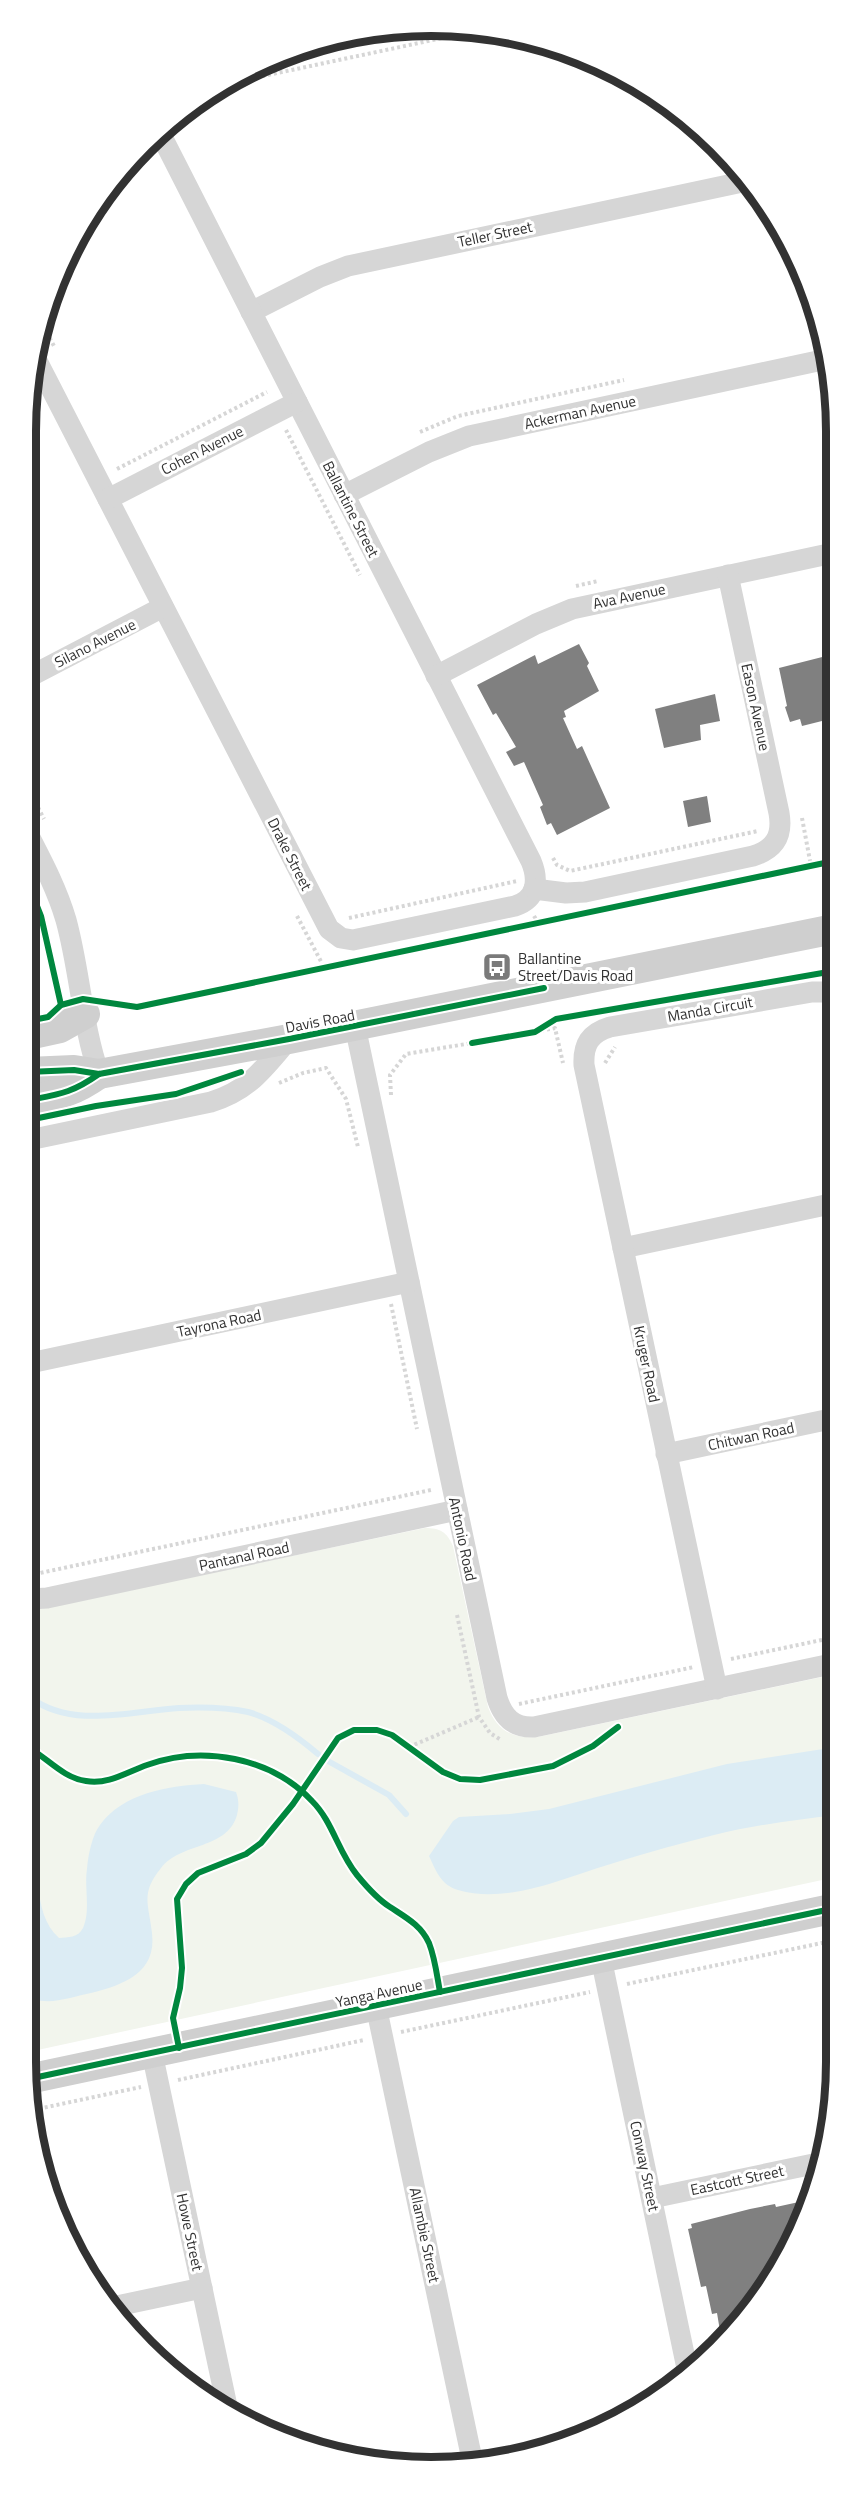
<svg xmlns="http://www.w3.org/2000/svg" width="862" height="2493" font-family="'Titillium Web',sans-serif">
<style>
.green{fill:#f2f5ed}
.water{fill:#dcecf4}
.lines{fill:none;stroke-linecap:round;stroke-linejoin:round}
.stream{stroke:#dcecf4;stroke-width:6}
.building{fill:#808080}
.path{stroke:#d6d6d6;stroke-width:4;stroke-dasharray:3 3;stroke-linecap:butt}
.street{stroke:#d6d6d6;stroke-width:21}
.secondary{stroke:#cfcfcf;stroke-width:30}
.quiet{stroke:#58b947;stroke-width:4.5;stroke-dasharray:9 4.5;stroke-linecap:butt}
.cycleway-casing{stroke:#fff;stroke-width:10}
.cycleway{stroke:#00873e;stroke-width:6}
.labels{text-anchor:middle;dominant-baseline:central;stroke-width:6;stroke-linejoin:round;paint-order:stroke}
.street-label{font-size:15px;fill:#323232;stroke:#fff}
.poi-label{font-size:15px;fill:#323232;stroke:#fff;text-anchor:start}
.rim{fill:none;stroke:#323232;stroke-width:8}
</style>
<rect width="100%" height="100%" fill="#fff"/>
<path class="green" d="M425 1528C440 1528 447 1532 453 1546L488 1707C497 1731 513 1739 538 1737L836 1674V1877L33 2051 31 1611Z"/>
<g class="water">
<path d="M836 1747V1815C795 1820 754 1825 714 1835 682 1843 649 1852 617 1862 568 1876 510 1905 458 1890 441 1885 436 1871 429 1856L453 1821 459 1817 510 1814 549 1809 727 1764Z"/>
<path d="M204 1784 236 1792C239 1800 239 1807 237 1815 227 1850 181 1842 161 1868 140 1894 149 1904 152 1933 157 1973 123 1985 91 1993 70 1997 53 2005 33 1999L32 1828C42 1862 30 1912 59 1938 68 1937 78 1938 83 1928 91 1911 84 1887 87 1869 88 1856 92 1835 100 1825 123 1793 168 1786 204 1784Z"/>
</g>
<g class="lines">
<g class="stream">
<path d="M31 1698C72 1729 132 1711 179 1708 202 1707 225 1707 248 1712 274 1719 298 1737 318 1754"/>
<path d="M328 1761 389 1795 406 1814"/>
</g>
</g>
<g class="building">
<path d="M579 644 589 663 587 666 599 691 564 711 566 717 563 718 577 749 582 746 610 808 557 835 551 823 547 825 540 807 543 805 524 762 514 766 506 752 516 747 496 713 493 715 477 685 535 655 538 664Z"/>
<path d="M834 654V718L802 726 800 719 790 722 785 707 787 706 779 668Z"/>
<path d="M715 694 720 721 700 725 701 740 664 748 655 709Z"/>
<path d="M707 796 711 822 688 827 683 801Z"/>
<path d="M808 2200 768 2288 722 2343 717 2313 712 2314 706 2286 701 2287 688 2229 692 2228 691 2224 750 2209 775 2204 776 2207Z"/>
</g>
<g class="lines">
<g class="path">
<path d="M221 85 480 30"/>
<path d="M41 322 54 346"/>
<path d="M286 430 360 575"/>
<path d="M420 432 458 416 624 380"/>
<path d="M117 469 267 392"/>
<path d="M576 586 598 581"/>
<path d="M27 786 44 819"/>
<path d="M802 818 811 866"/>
<path d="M553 858 557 865 570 871 758 831"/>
<path d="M297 916 325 969"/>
<path d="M534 916 539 924"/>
<path d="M349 918 517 881"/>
<path d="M535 1032 555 1028 563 1063"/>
<path d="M605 1063 615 1047"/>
<path d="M279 1083 303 1073 326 1068 346 1099 358 1147"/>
<path d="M391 1095 390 1075 406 1054 472 1043"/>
<path d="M391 1304 417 1429"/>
<path d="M31 1566 40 1573 431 1490"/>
<path d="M457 1615 479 1717 490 1733 501 1740"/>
<path d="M731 1659 836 1637"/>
<path d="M519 1704 694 1667"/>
<path d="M409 1747 479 1717"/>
<path d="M627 1984 836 1940"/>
<path d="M401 2032 590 1992"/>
<path d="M178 2080 364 2040"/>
<path d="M33 2110 141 2087"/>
<path d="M100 2287 108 2285"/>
<path d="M667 2378 669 2388"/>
<path d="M249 2409 253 2426"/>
</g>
<g class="street">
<path d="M251 312 320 277 348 266 747 181"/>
<path d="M35 357 329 929 341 938 353 940 515 906C537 899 539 880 531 861L159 131"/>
<path d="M344 495 429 452 469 436 827 359"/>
<path d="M108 499 297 402"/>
<path d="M436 676 536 624 572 609 833 553"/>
<path d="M27 678 163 607"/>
<path d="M27 832C42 861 57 889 66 920 80 971 82 1025 99 1074"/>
<path d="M534 889 566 893 585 892 753 856C775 849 783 836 779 813L728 575"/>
<path d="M355 1026 497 1698C503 1717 513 1728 534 1727L836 1663"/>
<path d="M29 1140 211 1102C250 1090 264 1068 289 1039"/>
<path d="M623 1248 835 1203"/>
<path d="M30 1363 409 1282"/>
<path d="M666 1454 835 1418"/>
<path d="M31 1599 47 1598 457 1510"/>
<path d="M717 1689 584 1065C583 1044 590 1033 610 1027L812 992H834"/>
<path d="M601 1958 688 2373"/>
<path d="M376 2006 473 2464"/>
<path d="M152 2053 228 2411"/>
<path d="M652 2198 823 2162"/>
<path d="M112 2307 202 2288"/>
</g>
<g class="secondary">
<path d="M28 1035 60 1028 85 1014"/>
<path d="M28 1072 74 1070 99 1074 289 1039 834 929"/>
<path d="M29 1100C60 1094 72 1093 99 1074"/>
<path d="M33 2078 836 1908"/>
</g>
<path class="quiet" d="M31 1571 33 1568"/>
<g class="cycleway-casing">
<g id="cycleway">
<path d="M28 883 41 916 61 1005"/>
<path d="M28 1021 48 1017 61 1005 83 999 137 1007 834 861"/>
<path d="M472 1043 535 1032 556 1019 834 971"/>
<path d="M28 1072 74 1070 99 1074 289 1039 544 988"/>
<path d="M29 1100C60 1094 72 1093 99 1074"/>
<path d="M29 1120 96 1106 176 1094 241 1072"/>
<path d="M31 1749C49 1760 64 1778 86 1781 108 1785 127 1772 147 1765 202 1745 271 1757 312 1801 333 1822 338 1852 357 1875 366 1886 377 1899 390 1907 405 1917 421 1925 429 1943 435 1958 437 1976 440 1992"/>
<path d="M179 2048 173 2018 180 1988 182 1968 177 1899 186 1884 198 1873 246 1854 261 1843 293 1804 338 1738 354 1730H377L392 1735 443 1772 460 1779 480 1780 553 1766 593 1746 618 1727"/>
<path d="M33 2078 836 1908"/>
</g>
</g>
<use href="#cycleway" class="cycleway"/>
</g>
<defs>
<g id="bus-square" transform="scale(1.5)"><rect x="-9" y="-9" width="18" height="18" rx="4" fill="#7a7a7a" stroke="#fff"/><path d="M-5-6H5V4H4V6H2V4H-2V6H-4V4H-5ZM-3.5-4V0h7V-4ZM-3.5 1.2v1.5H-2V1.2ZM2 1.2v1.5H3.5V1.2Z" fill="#fff"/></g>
</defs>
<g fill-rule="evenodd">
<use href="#bus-square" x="497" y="967"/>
</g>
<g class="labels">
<g class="street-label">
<text transform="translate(495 234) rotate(-12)">Teller Street</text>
<text transform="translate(580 412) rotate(-12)">Ackerman Avenue</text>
<text transform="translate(202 450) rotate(-27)">Cohen Avenue</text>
<text transform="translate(351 509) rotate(63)">Ballantine Street</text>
<text transform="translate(629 596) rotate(-12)">Ava Avenue</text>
<text transform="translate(95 643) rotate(-27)">Silano Avenue</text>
<text transform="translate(756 707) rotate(78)">Eason Avenue</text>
<text transform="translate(290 854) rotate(63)">Drake Street</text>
<text transform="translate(710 1009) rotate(-10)">Manda Circuit</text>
<text transform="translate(320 1021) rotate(-11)">Davis Road</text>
<text transform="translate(219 1323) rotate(-12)">Tayrona Road</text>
<text transform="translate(647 1364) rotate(78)">Kruger Road</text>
<text transform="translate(751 1436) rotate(-12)">Chitwan Road</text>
<text transform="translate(463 1539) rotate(78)">Antonio Road</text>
<text transform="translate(244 1556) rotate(-12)">Pantanal Road</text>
<text transform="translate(379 1993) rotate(-12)">Yanga Avenue</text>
<text transform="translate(645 2166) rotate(78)">Conway Street</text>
<text transform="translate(737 2180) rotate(-12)">Eastcott Street</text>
<text transform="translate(190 2232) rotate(78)">Howe Street</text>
<text transform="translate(425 2235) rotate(78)">Allambie Street</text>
</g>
<g class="poi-label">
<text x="518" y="958">Ballantine<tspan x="518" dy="17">Street/Davis Road</tspan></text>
</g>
</g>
<path d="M0 0H862V2493H0ZM431 36H431A395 395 0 0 1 826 431V2062A395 395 0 0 1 431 2457H431A395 395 0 0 1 36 2062V431A395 395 0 0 1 431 36Z" fill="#fff" fill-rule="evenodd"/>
<path class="rim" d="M431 36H431A395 395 0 0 1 826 431V2062A395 395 0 0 1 431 2457H431A395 395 0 0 1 36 2062V431A395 395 0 0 1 431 36Z"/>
</svg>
